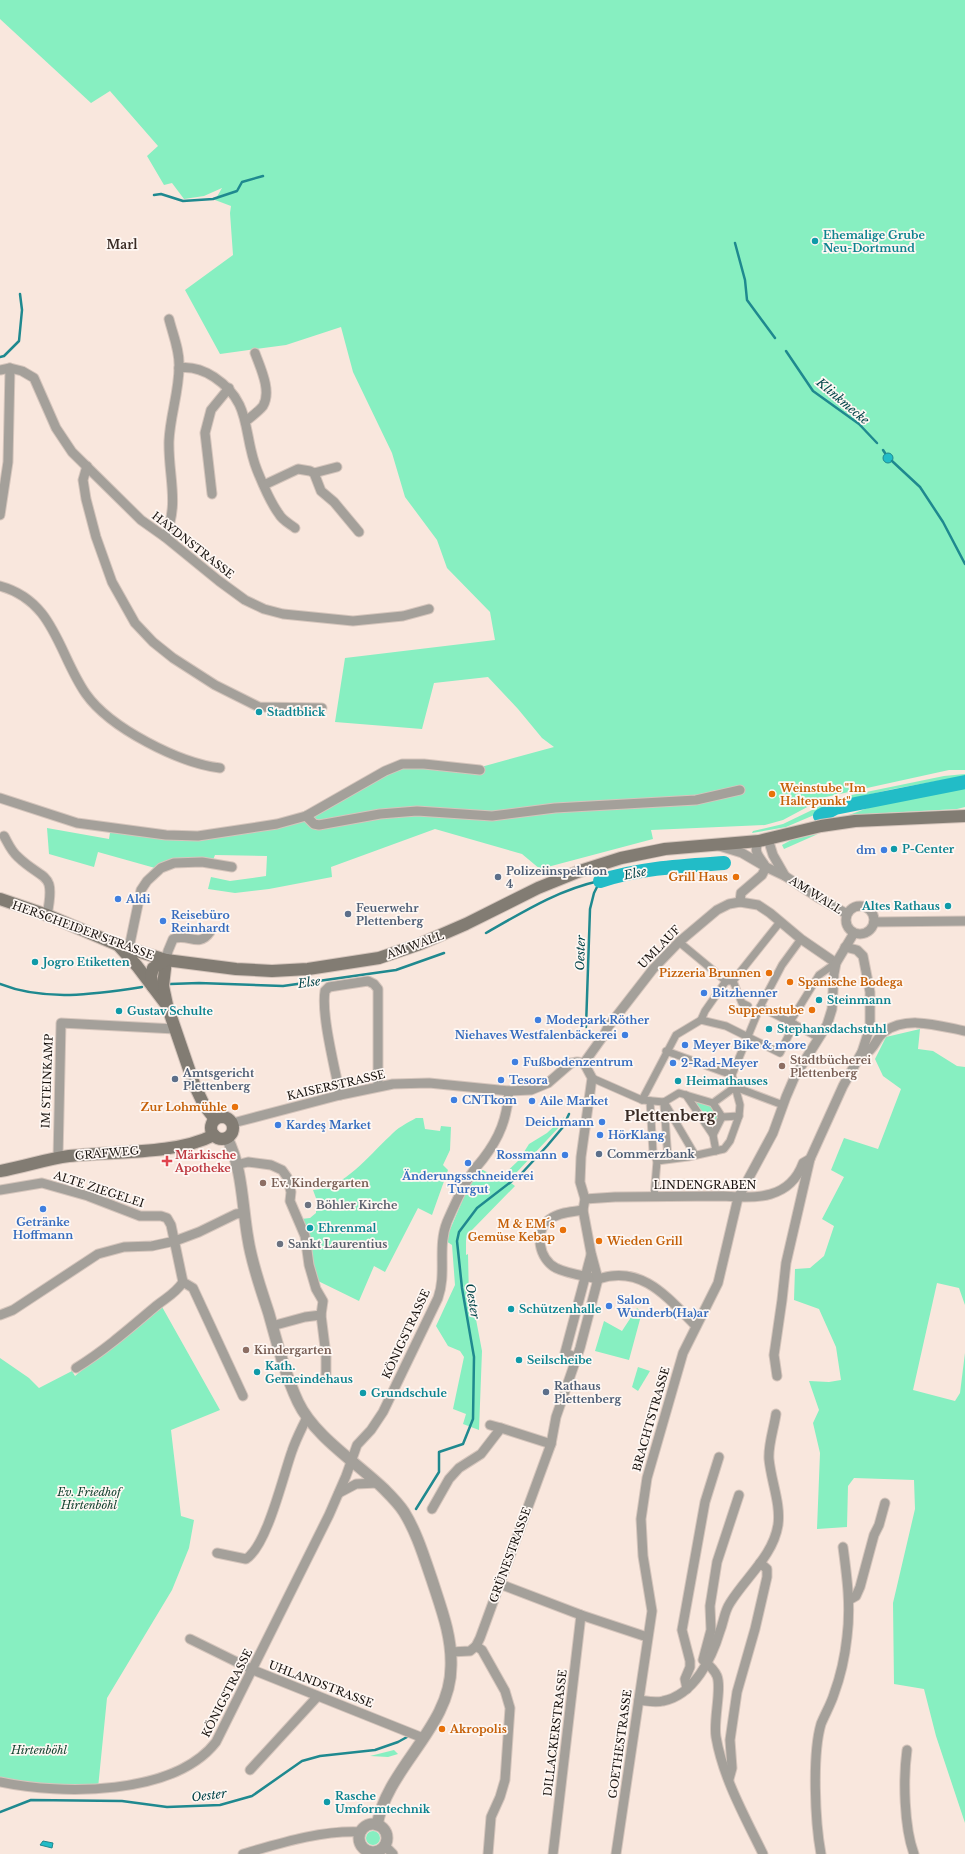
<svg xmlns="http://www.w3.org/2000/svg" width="965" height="1854" font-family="'Libre Baskerville',serif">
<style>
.green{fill:#87efc1}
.water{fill:#22bcc7;stroke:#1f898f}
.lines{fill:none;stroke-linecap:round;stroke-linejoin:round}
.stream{stroke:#1f898f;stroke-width:2.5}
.river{stroke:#22bcc7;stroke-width:14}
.pedestrian-casing{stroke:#d5c5bc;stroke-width:9}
.minor-casing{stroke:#d5c5bc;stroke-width:11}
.tertiary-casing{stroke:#d5c5bc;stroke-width:13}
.secondary-casing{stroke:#d5c5bc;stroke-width:14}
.pedestrian{stroke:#a4a09a;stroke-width:7}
.minor{stroke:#a4a09a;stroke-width:9}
.tertiary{stroke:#a4a09a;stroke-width:11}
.secondary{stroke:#827c73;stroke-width:12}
.culture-dot{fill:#0f9aa8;stroke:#fef7f3;stroke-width:1.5}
.food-dot{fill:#e8710a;stroke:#fef7f3;stroke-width:1.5}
.shop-dot{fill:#3f7fe0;stroke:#fef7f3;stroke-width:1.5}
.service-dot{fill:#5c6f8a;stroke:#fef7f3;stroke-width:1.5}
.education-dot{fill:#8d6e63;stroke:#fef7f3;stroke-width:1.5}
.health-dot{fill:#e0444e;stroke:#fef7f3;stroke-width:1.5}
.worship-dot{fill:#6b7280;stroke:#fef7f3;stroke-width:1.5}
.labels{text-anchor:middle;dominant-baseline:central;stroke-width:3.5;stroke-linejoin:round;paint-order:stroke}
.culture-label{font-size:11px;font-weight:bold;fill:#0d838f;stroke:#fef7f3;text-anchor:start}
.street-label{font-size:11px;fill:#17110d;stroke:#fef7f3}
.food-label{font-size:11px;font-weight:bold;fill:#c56008;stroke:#fef7f3;text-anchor:end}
.shop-label{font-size:11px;font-weight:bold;fill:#366cbe;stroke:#fef7f3;text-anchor:start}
.service-label{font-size:11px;font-weight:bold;fill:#4e5e75;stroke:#fef7f3;text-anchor:start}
.education-label{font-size:11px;font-weight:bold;fill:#785e54;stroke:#fef7f3;text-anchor:start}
.health-label{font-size:11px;font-weight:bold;fill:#be3a42;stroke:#fef7f3;text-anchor:start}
.worship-label{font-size:11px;font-weight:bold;fill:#5b616d;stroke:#fef7f3;text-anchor:start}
.park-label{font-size:11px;font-style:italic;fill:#12402e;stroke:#fef7f3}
.neighbourhood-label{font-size:12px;font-weight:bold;fill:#392b24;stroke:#fef7f3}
.water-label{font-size:12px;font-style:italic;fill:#004348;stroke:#fef7f3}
.district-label{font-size:15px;font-weight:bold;fill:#392b24;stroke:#fef7f3}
</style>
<rect width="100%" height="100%" fill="#f9e7dd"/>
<g class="green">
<path d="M0 0H965V770H949L826 797 783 820 765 825 651 830 653 839 540 869 522 854 435 829 331 867 332 877 269 889 235 893 208 889 211 877 230 881 266 876 267 856 215 855 213 860C196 860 168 855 155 868L98 852 94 867 49 854 47 828 109 839 111 826 198 836 306 816 402 764 470 770 554 747 542 738 518 709 488 677 434 683 422 729 335 722 345 658 495 640 490 612 447 568 437 540 405 497 392 453 353 372 341 327 286 345 220 354 185 290 233 255 230 213 231 206 215 200 222 188 204 196 184 199 172 183 164 185 147 156 158 146 110 91 91 103 0 19Z"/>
<path d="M965 774V776L893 789 854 798 786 827 752 833 753 831 783 824 837 798 944 776Z"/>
<path d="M953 787 965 788V807L957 809 849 815 892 799Z"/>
<path d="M818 834 784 849 782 845 793 839Z"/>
<path d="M920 1029 918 1049 933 1051 957 1066 965 1067V1315V1305L959 1288 937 1283 913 1390 955 1401 960 1393 965 1353V1823L936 1736 924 1689 894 1684 893 1603 915 1509 914 1480 854 1478 848 1486 847 1527 817 1529 820 1453 813 1423 819 1410 809 1381 829 1382 841 1380 836 1347 819 1309 794 1300 795 1269 810 1268 824 1256 834 1226 822 1219 844 1177 831 1170 844 1138 878 1149 901 1089 883 1076 875 1059 886 1037Z"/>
<path d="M686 1095 713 1103 722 1117 713 1135Z"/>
<path d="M564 1117 562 1124 516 1173 507 1180 515 1186 471 1231 466 1239V1255L468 1254 469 1300 475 1314 482 1351 479 1430 463 1424 466 1414 453 1409 464 1357 460 1351 448 1346 436 1326 455 1285 452 1245 446 1241 449 1232 475 1171 483 1170 499 1179 519 1160 529 1144 547 1133Z"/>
<path d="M416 1118H423L425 1129 440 1131 441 1126 451 1127 450 1150 443 1165 448 1170 432 1215 418 1208 385 1272 374 1266 359 1301 316 1280 301 1219 310 1218 316 1213V1211L320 1209 313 1190C346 1187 367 1157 390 1136 397 1128 407 1123 416 1118Z"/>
<path d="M161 1305 220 1410 171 1430 181 1516 194 1520 189 1548 172 1590 107 1698 98 1788 0 1782V1358L29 1378 39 1388 72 1371 75 1376Z"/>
<path d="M637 1308 642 1312 629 1360 595 1351 604 1321 622 1331Z"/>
<path d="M638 1367 650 1371 638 1391 632 1387Z"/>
<path d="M394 1750 398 1754 388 1757 370 1756Z"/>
<circle cx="373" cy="1838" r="7"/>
</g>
<g class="water">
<circle cx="888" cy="458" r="5"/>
<path d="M43 1841 53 1843 52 1848 40 1845Z"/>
</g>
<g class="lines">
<g class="stream">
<path d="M154 195 161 194 183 201 213 199 237 191 242 182 263 176"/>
<path d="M735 243 745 280 747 300 775 338"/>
<path d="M786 351 813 391 859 424 877 443"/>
<path d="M0 357 4 356 19 341 22 310 20 294"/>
<path d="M883 450 885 453"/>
<path d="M892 461 920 487 943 522 965 564"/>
<path d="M486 933C523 912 558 890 599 881"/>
<path d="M0 984C45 1002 96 994 142 987"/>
<path d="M170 984 199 983 283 986 396 970 444 953"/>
<path d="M586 1027 590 909 594 893 600 881"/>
<path d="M416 1509 439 1472V1452L463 1444 473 1419 474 1357 462 1288 457 1241 459 1232 477 1208 521 1174 547 1146 563 1127 569 1114"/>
<path d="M0 1812 31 1800 122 1801 167 1807 220 1805 252 1796 302 1761 320 1756 375 1750 398 1742 407 1737"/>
</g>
<g class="river">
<path d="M820 816 835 808 965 782"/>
<path d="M600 881C640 868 682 866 724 863"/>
</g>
<g class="pedestrian-casing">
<g id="pedestrian">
<path d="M679 942 726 981"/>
<path d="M726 981H733L780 922"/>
<path d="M733 981 742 1003 748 1006"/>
<path d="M701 1020 705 1011 726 981"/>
<path d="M790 1022 819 975 836 963"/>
<path d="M794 1024 819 1038"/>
<path d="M666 1051 732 1075"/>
<path d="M592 1078 642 1100 664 1102"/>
<path d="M735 1087 783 1105"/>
<path d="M686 1095 713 1135"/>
<path d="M642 1100 676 1035 701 1020 726 1026 780 1053 794 1024 760 1007"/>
<path d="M650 1101 653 1152 657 1161 654 1197"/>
<path d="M664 1102 679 1093 713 1103 722 1117 713 1135 716 1151"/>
<path d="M664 1102 695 1155"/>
<path d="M713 1103 735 1087"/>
<path d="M664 1104 668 1159"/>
<path d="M722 1117 739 1116"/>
<path d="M657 1161 688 1157 724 1149 730 1141 739 1116 740 1105 732 1075 760 1007 782 965 801 939"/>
</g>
</g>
<g class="minor-casing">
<g id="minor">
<path d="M179 368C192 366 203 370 214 377 253 403 242 432 257 470 263 485 270 502 279 514 282 520 290 524 295 528"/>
<path d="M0 370 10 368 22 371 34 378 56 428 72 452 141 520 165 537 219 581 245 600 264 609 283 614 353 621 403 616 429 609"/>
<path d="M246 421C251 417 259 411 263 406 272 391 260 367 255 353"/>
<path d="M87 466 83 480 86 499 96 537 112 582 135 623 153 642 173 658 215 685 259 707 322 708"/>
<path d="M314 473 337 467"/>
<path d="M264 485 298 469 310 471 314 473 321 491 334 502 359 532"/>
<path d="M212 494 205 433 211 410 229 388"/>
<path d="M0 515 8 462 10 368"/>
<path d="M165 537C180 503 168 476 169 441 170 416 179 392 179 367 180 351 173 335 169 319"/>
<path d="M0 586C55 601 58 654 86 694 110 728 179 763 220 768"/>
<path d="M0 798 77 823 166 835 198 836 277 824 306 816 385 771 402 764H424L480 770"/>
<path d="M306 816 314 824 319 825 380 814 417 811 492 816 555 808 696 800 740 790"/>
<path d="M4 836C8 843 11 851 18 857 44 882 56 870 47 915"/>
<path d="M768 839 773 855 785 876"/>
<path d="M759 841C753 850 758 856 764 864"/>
<path d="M716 845 742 853 766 867 785 876 817 897 847 914"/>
<path d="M740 902 741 893 762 875 766 867"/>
<circle cx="860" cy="920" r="14"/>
<path d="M874 922 965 921"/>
<path d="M129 948 141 890 147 881 161 868 174 863 202 862 232 867"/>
<path d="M166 960 168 951 173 939C188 932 198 949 210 932"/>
<path d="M862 1052 866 1053C874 1050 876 1038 884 1032 907 1015 939 1026 965 1031"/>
<path d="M584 1063 604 1035 608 1027 653 969 679 942 717 910 729 904 740 902 758 905 770 913 801 939 836 963"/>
<path d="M340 1095C335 1068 321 1015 325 991L329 987 368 981 374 984 378 989V1086"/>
<path d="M233 1123 340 1095 393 1084 429 1083 509 1091 531 1090 548 1083 571 1063 577 1062 584 1063"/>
<path d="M58 1158 61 1023 175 1029"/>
<path d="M236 1165 248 1162 271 1165 282 1170 287 1177 291 1192 290 1201 305 1236 309 1265 316 1289 323 1301 321 1315 305 1317 272 1326"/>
<path d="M0 1190 42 1183 88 1196 140 1216H161L167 1218 171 1225 183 1282C175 1294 167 1297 156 1306 130 1328 105 1350 76 1368"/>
<path d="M585 1199 615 1197 723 1196C756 1199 790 1199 803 1163L810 1159"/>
<path d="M583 1210C572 1212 559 1212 550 1219 533 1231 539 1259 556 1268 568 1274 586 1276 598 1279"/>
<path d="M598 1279C642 1264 668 1298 696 1326"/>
<path d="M183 1282 193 1288 243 1396"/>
<path d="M0 1315 13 1310 98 1254 124 1247 152 1246 175 1241 199 1232 236 1214 244 1213"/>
<path d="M321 1315 326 1355V1376"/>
<path d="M577 1358 565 1353 591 1255"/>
<path d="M777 1376 774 1355 782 1300 786 1263 810 1159 843 1086 862 1052 870 1027V992L863 956 857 950 845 947"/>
<path d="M490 1425 501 1428"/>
<path d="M339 1493 356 1484 378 1483"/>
<path d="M739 1495 717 1562 710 1606 711 1630 703 1660C708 1664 714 1669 717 1676 722 1689 713 1720 716 1737 723 1778 745 1817 763 1854"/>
<path d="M432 1509 449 1479 459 1468 481 1454 501 1428 551 1444"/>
<path d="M217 1553 246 1559C267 1546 283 1476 292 1451 296 1439 302 1428 307 1417"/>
<path d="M500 1584 581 1615 647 1637"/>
<path d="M849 1600 856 1596 860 1587 874 1535 879 1525 885 1503"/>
<path d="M190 1639 253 1670 423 1738"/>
<path d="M476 1646 482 1650 505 1691 510 1708 505 1780 500 1797 491 1817 488 1854"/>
<path d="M451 1652 470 1651 476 1646 480 1638 551 1444 556 1417 580 1348 598 1279 591 1253 583 1210 585 1199 580 1182 581 1157 592 1078 584 1063"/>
<path d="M687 1689 685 1679 690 1667V1661L682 1630 705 1502 719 1457"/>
<path d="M639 1700C647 1701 655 1703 663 1701 694 1695 712 1658 720 1631 724 1621 724 1612 730 1603 746 1577 773 1556 778 1525 781 1504 771 1481 769 1459 768 1445 774 1428 776 1414"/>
<path d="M907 1750C903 1779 904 1827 914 1854"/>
<path d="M250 1770 317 1697"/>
<path d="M729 1779 732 1768 730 1740 737 1692 755 1629 767 1577V1569L760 1563"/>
<path d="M0 1782C61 1795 174 1796 216 1742L329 1515 346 1476 357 1445 371 1430 383 1412 438 1298C447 1273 437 1247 447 1222 454 1206 462 1187 472 1173 475 1168 480 1163 483 1159 500 1137 507 1118 509 1091"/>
<path d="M385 1846 393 1854"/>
<path d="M243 1854C281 1843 322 1830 361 1832"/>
<path d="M553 1854 581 1615"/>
<path d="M616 1854 652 1611 643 1556 641 1519 647 1478 683 1353 718 1283 738 1198 773 1133 786 1097 795 1076 827 1025 832 1009 834 974 836 963 854 933"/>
<path d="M821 1854C815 1822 812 1755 821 1724 825 1714 831 1704 834 1694 841 1675 845 1656 847 1637 851 1606 847 1577 843 1547"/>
</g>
</g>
<g class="tertiary-casing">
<g id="tertiary">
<path d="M227 1138C243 1169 242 1206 248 1239 252 1265 261 1289 269 1314 277 1343 285 1374 298 1402 314 1436 357 1463 384 1489 391 1496 399 1504 404 1512 417 1533 424 1557 432 1580 441 1608 452 1636 451 1666 451 1727 388 1766 377 1825"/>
<circle cx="373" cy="1838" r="14"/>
</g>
</g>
<g class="secondary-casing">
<g id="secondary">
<path d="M0 899 47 915 118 945 166 960 236 969 272 971 308 969 379 958 420 944 466 924 538 888 580 871 621 858 665 849 759 841 821 826 855 821 965 816"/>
<path d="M119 946 137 966 165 1003"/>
<path d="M166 960 163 986 167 1005 194 1084 204 1105 215 1119"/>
<path d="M153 987 151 976 153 968 166 960"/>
<circle cx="222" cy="1128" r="11"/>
<path d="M0 1171C23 1167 46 1159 69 1156 113 1151 175 1155 214 1135"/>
</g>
</g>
<use href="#pedestrian" class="pedestrian"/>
<use href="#minor" class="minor"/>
<use href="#tertiary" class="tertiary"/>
<use href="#secondary" class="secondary"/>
</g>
<g class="culture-dot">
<circle cx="815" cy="241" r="4"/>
<circle cx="259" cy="712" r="4"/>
<circle cx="894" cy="849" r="4"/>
<circle cx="948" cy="906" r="4"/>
<circle cx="35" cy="962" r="4"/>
<circle cx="819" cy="1000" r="4"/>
<circle cx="119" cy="1011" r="4"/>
<circle cx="769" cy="1029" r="4"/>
<circle cx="678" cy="1081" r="4"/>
<circle cx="310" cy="1228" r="4"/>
<circle cx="511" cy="1309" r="4"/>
<circle cx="519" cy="1360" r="4"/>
<circle cx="257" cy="1372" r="4"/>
<circle cx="363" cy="1393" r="4"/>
<circle cx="327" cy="1802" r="4"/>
</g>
<g class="food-dot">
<circle cx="772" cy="794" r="4"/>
<circle cx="736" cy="877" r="4"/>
<circle cx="769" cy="973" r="4"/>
<circle cx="790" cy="982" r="4"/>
<circle cx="812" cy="1010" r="4"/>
<circle cx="235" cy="1107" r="4"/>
<circle cx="563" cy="1230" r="4"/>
<circle cx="599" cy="1241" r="4"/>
<circle cx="442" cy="1729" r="4"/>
</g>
<g class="shop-dot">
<circle cx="884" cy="850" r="4"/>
<circle cx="118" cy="899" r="4"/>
<circle cx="163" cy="921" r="4"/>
<circle cx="704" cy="993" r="4"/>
<circle cx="538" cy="1020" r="4"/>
<circle cx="625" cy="1035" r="4"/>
<circle cx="685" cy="1045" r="4"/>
<circle cx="515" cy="1062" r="4"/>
<circle cx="673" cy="1063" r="4"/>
<circle cx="501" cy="1080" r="4"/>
<circle cx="454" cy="1100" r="4"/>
<circle cx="532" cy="1101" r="4"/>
<circle cx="602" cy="1122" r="4"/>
<circle cx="278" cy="1125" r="4"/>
<circle cx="600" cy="1135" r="4"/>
<circle cx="565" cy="1155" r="4"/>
<circle cx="468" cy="1163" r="4"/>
<circle cx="43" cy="1209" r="4"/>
<circle cx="609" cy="1306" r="4"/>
</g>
<g class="service-dot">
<circle cx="498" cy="877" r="4"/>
<circle cx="348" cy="914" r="4"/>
<circle cx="175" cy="1079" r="4"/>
<circle cx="599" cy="1154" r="4"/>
<circle cx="546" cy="1392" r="4"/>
</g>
<g class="education-dot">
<circle cx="782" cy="1066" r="4"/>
<circle cx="263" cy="1183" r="4"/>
<circle cx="246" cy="1350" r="4"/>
</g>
<path class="health-dot" d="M165 1155h4v4h4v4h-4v4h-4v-4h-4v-4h4z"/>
<g class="worship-dot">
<circle cx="308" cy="1205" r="4"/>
<circle cx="280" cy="1244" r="4"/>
</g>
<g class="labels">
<g class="culture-label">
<text x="823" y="235">Ehemalige Grube<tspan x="823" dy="13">Neu-Dortmund</tspan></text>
<text x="267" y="712">Stadtblick</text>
<text x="902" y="849">P-Center</text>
<text x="940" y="906" text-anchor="end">Altes Rathaus</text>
<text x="43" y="962">Jogro Etiketten</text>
<text x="827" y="1000">Steinmann</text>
<text x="127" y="1011">Gustav Schulte</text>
<text x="777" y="1029">Stephansdachstuhl</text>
<text x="686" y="1081">Heimathauses</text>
<text x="318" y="1228">Ehrenmal</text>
<text x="519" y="1309">Schützenhalle</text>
<text x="527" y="1360">Seilscheibe</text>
<text x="265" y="1366">Kath.<tspan x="265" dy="13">Gemeindehaus</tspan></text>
<text x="371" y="1393">Grundschule</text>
<text x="335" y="1796">Rasche<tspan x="335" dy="13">Umformtechnik</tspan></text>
</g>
<g class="street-label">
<text transform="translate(193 545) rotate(38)">HAYDNSTRASSE</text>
<text transform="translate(816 895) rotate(32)">AM WALL</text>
<text transform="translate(83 930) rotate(20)">HERSCHEIDER STRASSE</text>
<text transform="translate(415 945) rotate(-20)">AM WALL</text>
<text transform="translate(659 947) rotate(-46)">UMLAUF</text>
<text transform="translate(47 1081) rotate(-88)">IM STEINKAMP</text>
<text transform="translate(336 1085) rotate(-13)">KAISERSTRASSE</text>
<text transform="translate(107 1153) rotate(-5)">GRAFWEG</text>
<text x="705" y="1185">LINDENGRABEN</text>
<text transform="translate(99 1189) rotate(18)">ALTE ZIEGELEI</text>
<text transform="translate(406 1334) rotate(-65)">KÖNIGSTRASSE</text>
<text transform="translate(651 1419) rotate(-74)">BRACHTSTRASSE</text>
<text transform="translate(510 1555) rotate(-70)">GRÜNESTRASSE</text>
<text transform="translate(321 1684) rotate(21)">UHLANDSTRASSE</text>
<text transform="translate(227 1693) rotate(-63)">KÖNIGSTRASSE</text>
<text transform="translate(555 1733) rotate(-83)">DILLACKERSTRASSE</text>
<text transform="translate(620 1744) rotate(-82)">GOETHESTRASSE</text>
</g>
<g class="food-label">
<text x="780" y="788" text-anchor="start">Weinstube "Im<tspan x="780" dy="13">Haltepunkt"</tspan></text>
<text x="728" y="877">Grill Haus</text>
<text x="761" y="973">Pizzeria Brunnen</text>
<text x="798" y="982" text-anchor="start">Spanische Bodega</text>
<text x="804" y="1010">Suppenstube</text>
<text x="227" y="1107">Zur Lohmühle</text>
<text x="555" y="1224">M &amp; EM´s<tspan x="555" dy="13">Gemüse Kebap</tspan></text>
<text x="607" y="1241" text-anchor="start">Wieden Grill</text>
<text x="450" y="1729" text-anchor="start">Akropolis</text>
</g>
<g class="shop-label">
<text x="876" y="850" text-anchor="end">dm</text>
<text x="126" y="899">Aldi</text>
<text x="171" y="915">Reisebüro<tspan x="171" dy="13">Reinhardt</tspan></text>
<text x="712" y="993">Bitzhenner</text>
<text x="546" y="1020">Modepark Röther</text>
<text x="617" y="1035" text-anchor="end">Niehaves Westfalenbäckerei</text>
<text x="693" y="1045">Meyer Bike &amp; more</text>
<text x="523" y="1062">Fußbodenzentrum</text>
<text x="681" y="1063">2-Rad-Meyer</text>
<text x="509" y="1080">Tesora</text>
<text x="462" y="1100">CNTkom</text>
<text x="540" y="1101">Aile Market</text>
<text x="594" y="1122" text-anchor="end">Deichmann</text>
<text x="286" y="1125">Kardeş Market</text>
<text x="608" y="1135">HörKlang</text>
<text x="557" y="1155" text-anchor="end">Rossmann</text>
<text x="468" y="1176" text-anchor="middle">Änderungsschneiderei<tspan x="468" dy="13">Turgut</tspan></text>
<text x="43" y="1222" text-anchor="middle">Getränke<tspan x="43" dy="13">Hoffmann</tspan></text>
<text x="617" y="1300">Salon<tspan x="617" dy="13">Wunderb(Ha)ar</tspan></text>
</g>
<g class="service-label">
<text x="506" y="871">Polizeiinspektion<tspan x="506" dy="13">4</tspan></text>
<text x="356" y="908">Feuerwehr<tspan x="356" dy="13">Plettenberg</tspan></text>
<text x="183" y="1073">Amtsgericht<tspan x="183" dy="13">Plettenberg</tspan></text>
<text x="607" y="1154">Commerzbank</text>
<text x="554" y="1386">Rathaus<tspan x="554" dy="13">Plettenberg</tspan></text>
</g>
<g class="education-label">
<text x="790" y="1060">Stadtbücherei<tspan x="790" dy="13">Plettenberg</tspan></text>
<text x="271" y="1183">Ev. Kindergarten</text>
<text x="254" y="1350">Kindergarten</text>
</g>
<g class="health-label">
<text x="175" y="1155">Märkische<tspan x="175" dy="13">Apotheke</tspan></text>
</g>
<g class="worship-label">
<text x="316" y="1205">Böhler Kirche</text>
<text x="288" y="1244">Sankt Laurentius</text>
</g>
<g class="park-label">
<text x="89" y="1492">Ev. Friedhof<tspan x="89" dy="13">Hirtenböhl</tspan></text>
<text x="39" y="1750">Hirtenböhl</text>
</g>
<g class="neighbourhood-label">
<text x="122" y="244">Marl</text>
</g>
<g class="water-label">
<text transform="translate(843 401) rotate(40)">Klinkmecke</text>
<text transform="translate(635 873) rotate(-12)">Else</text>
<text transform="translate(580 953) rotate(-88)">Oester</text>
<text transform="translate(309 982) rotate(-8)">Else</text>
<text transform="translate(473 1301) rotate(81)">Oester</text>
<text transform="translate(209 1795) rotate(-7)">Oester</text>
</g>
<g class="district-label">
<text x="670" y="1115">Plettenberg</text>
</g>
</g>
</svg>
